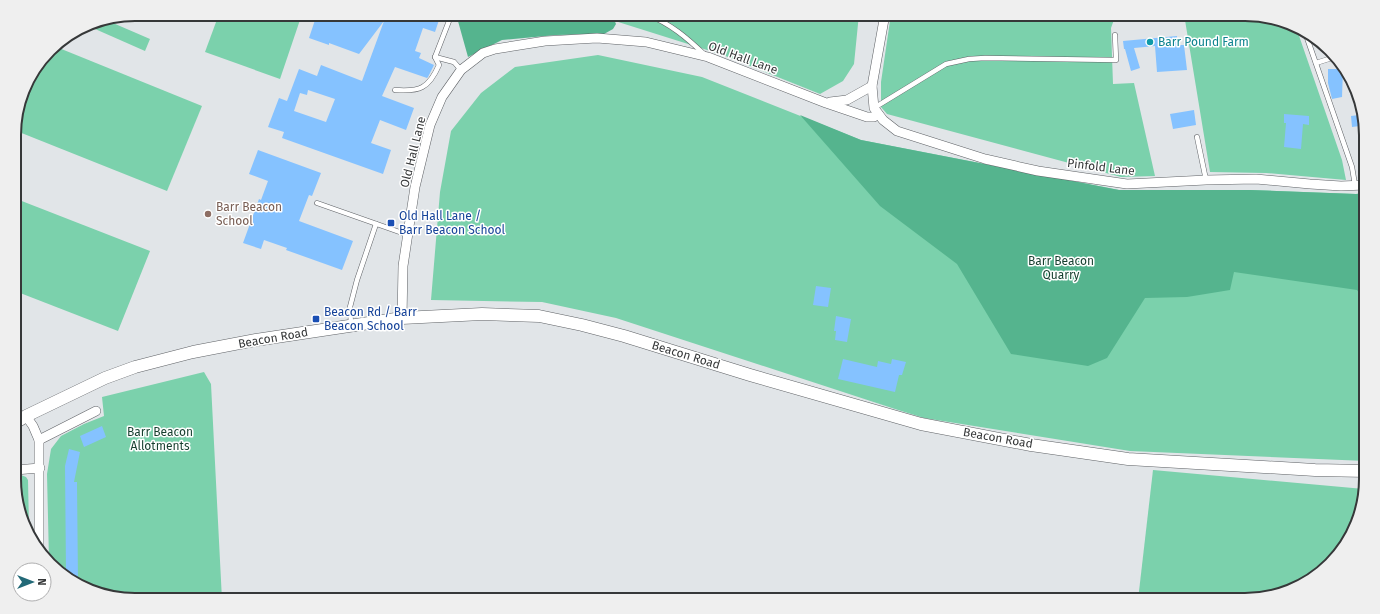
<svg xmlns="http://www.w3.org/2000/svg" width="1380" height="614" font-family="'Fira Sans',sans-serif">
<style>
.green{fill:#7bd1ac}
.forest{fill:#55b48e}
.building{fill:#85c2ff;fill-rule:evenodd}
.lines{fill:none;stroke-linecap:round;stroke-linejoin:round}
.service-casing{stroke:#5f6266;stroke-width:5.5}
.minor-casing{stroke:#5f6266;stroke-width:10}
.secondary-casing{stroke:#5f6266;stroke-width:13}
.service{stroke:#fff;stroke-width:4.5}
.minor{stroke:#fff;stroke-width:9}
.secondary{stroke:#fff;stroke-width:12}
.culture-dot{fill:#0f9aa8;stroke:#fff;stroke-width:1.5}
.education-dot{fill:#8d6e63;stroke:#fff;stroke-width:1.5}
.transit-dot{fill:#1a4fb4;stroke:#fff;stroke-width:1.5}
.labels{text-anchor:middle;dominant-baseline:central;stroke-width:3;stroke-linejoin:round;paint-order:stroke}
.culture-label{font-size:12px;fill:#0d838f;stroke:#fff;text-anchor:start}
.street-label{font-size:12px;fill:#363839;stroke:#fff}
.education-label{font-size:12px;fill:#785e54;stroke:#fff;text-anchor:start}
.transit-label{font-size:12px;fill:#164399;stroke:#fff;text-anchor:start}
.park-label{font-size:12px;fill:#163f2f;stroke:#fff}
.rim{fill:none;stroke:#363839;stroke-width:2}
</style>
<rect width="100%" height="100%" fill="#e1e5e8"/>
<g class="green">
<path d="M219 14H302L280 79 205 52Z"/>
<path d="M606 14H859L854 64 843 81 820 94 723 55 615 21 613 17Z"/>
<path d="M891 14H1116L1111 28 1113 84 1134 83 1155 176 1121 177 887 114 881 107V82Z"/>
<path d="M1184 14H1245L1291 23 1296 27 1342 160 1346 180 1266 173 1210 172Z"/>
<path d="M106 20 150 39 145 51 86 25 89 23Z"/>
<path d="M54 46 202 106 167 191 14 130 26 82Z"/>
<path d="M598 55 702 77 861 140 1119 190H1250L1356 194 1365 193 1366 461 1130 451 924 418 895 409 616 318 542 302 431 300 440 192 451 131 481 93 515 67Z"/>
<path d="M14 198 150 251 118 331 15 291Z"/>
<path d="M204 372 211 384 222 600H135L89 591 49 560 47 474 51 449 61 436 84 424 104 416 102 397Z"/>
<path d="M1153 470 1364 489 1357 525 1336 558 1312 579 1252 600H1138Z"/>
<path d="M21 475 26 477 28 480 29 527 15 495V476Z"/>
</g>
<g class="forest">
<path d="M456 14H606L613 17 616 24 613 29 604 34 556 35 502 40 468 57Z"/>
<path d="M800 115 861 140 1119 190H1250L1356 194 1365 193V301L1357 290 1234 272 1230 290 1187 297 1145 298 1107 358 1088 366 1011 354 957 264 880 206Z"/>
</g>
<g class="building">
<path d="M317 14H421L439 20 435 32 423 28 415 51 421 53 419 58 434 65 428 77 427 78 395 67 382 96 414 108 406 130 380 120 371 143 391 150 383 174 282 138 284 132 268 127 279 98 287 101 299 69 317 76 321 65 362 81 384 21 359 54 329 43V45L309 38ZM308 90 335 99 326 122 294 111 300 93 307 95Z"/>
<path d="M1177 36V45H1184L1187 70 1157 72 1155 46 1134 48 1140 68 1131 71 1125 49H1124L1123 41Z"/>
<path d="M1328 69H1343L1342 97 1332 99 1328 83Z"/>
<path d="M1194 110 1196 125 1173 129 1170 114Z"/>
<path d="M1284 114 1309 116V125L1303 124 1301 149 1284 147 1286 123H1284Z"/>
<path d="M1359 115 1360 126 1352 127 1351 116Z"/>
<path d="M258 150 321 173 312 196 309 195 299 221 353 241 342 270 286 250 287 248 264 240 261 249 243 243 259 199 261 200 268 181 249 174Z"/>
<path d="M816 286 831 288 828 307 813 305Z"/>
<path d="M836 316 851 319 847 342 835 340 836 331H834Z"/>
<path d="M843 359 877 367 878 361 891 364 892 359 906 362 902 375H899L895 392 838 379Z"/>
<path d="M102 426 106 437 84 447 80 436Z"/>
<path d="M69 449 80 452 74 482H77L78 582 66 573 65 466Z"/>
</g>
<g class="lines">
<g class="service-casing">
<g id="service">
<path d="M443 14 449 21 435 57 454 62 461 70"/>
<path d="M646 14C671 24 686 37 705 55"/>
<path d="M1306 35 1352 167 1355 185"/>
<path d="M1316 63 1335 57"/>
<path d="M395 90C420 92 429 88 439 65L435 57"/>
<path d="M874 108 946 64 969 59 985 58 1116 60 1115 35"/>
<path d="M1197 137 1206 180"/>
<path d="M317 203 408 235"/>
<path d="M351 325 350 307 357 280 376 224"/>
</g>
</g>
<g class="minor-casing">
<g id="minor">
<path d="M885 14 872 86 874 108 883 120 897 131 985 159 1038 171 1127 184 1206 180 1256 179 1310 184 1341 186 1365 185"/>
<path d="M830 102 847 100 872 86"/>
<path d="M402 318 403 266 415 187 430 125 442 97 461 70 483 53 495 49 545 41 597 38 646 42 708 57 826 103 867 117H874L878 114"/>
<path d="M26 416 33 426 39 440V553"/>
<path d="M39 440 96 411"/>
<path d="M15 470 40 468"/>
</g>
</g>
<g class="secondary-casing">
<path id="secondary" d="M15 423 26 416 105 378 135 367 193 352 256 340 402 318 482 314 539 316 582 325 624 336 750 375 921 424 1031 445 1128 459 1315 470 1366 471"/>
</g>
<use href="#service" class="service"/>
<use href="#minor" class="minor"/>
<use href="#secondary" class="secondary"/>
</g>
<circle class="culture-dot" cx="1150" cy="42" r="4"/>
<circle class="education-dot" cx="208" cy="214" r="4"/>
<g class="transit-dot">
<rect x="387" y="219" width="8" height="8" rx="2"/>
<rect x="312" y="315" width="8" height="8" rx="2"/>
</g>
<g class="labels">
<g class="culture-label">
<text x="1158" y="42">Barr Pound Farm</text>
</g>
<g class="street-label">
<text transform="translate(743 58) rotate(20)">Old Hall Lane</text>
<text transform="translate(413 152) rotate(-76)">Old Hall Lane</text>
<text transform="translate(1101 167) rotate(7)">Pinfold Lane</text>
<text transform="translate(273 338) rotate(-10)">Beacon Road</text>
<text transform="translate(686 355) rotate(17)">Beacon Road</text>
<text transform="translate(998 438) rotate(10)">Beacon Road</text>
</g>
<g class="education-label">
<text x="216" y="207">Barr Beacon<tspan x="216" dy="14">School</tspan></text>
</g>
<g class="transit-label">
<text x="399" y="216">Old Hall Lane /<tspan x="399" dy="14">Barr Beacon School</tspan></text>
<text x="324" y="312">Beacon Rd / Barr<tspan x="324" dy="14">Beacon School</tspan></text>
</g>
<g class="park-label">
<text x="1061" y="261">Barr Beacon<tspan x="1061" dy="14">Quarry</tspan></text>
<text x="160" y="432">Barr Beacon<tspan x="160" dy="14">Allotments</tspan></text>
</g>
</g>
<path d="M0 0H1380V614H0ZM135 21H1245A114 114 0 0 1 1359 135V479A114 114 0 0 1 1245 593H135A114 114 0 0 1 21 479V135A114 114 0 0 1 135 21Z" fill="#efefef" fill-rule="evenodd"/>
<path class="rim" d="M135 21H1245A114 114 0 0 1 1359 135V479A114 114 0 0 1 1245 593H135A114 114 0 0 1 21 479V135A114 114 0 0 1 135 21Z"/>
<g transform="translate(32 582) rotate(90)"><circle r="19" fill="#ffffff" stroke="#afafb0"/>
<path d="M0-3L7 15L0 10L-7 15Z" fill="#226977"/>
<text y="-6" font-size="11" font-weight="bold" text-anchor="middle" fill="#363839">N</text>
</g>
</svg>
